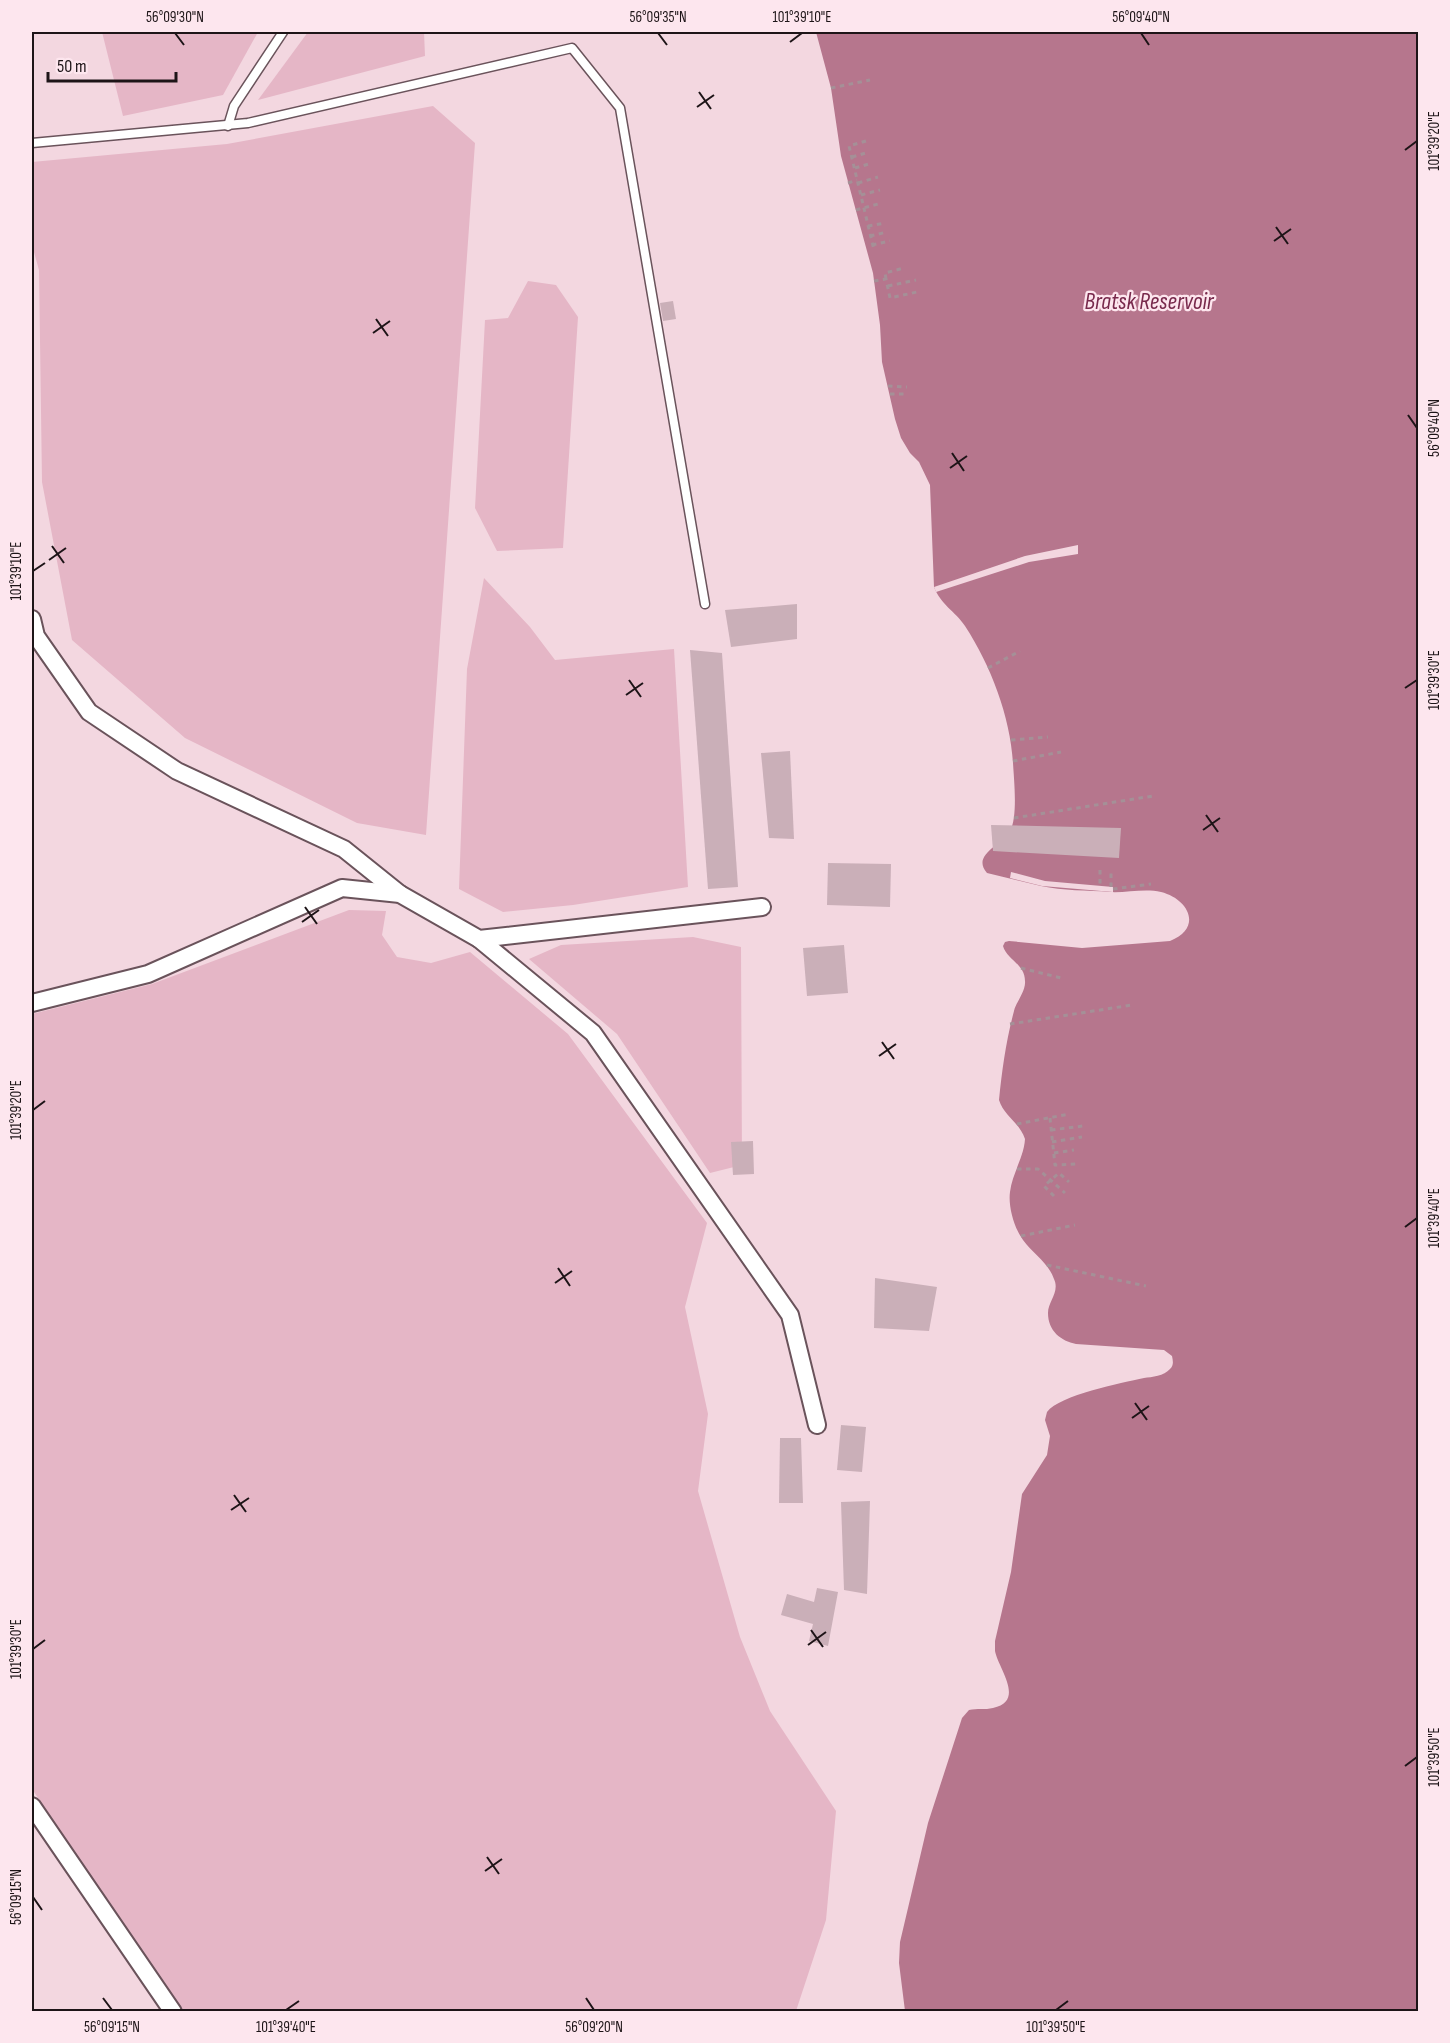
<svg xmlns="http://www.w3.org/2000/svg" width="1450" height="2043" font-family="'Sofia Sans Condensed',sans-serif">
<style>
.green{fill:#e5b6c6}
.water{fill:#b6768d}
.pier{fill:#f3d7e0}
.building{fill:#caafb8}
.lines{fill:none;stroke-linecap:round;stroke-linejoin:round}
.lane-casing{stroke:#6a535b;stroke-width:11}
.street-casing{stroke:#6a535b;stroke-width:20}
.path{stroke:#a59097;stroke-width:3;stroke-dasharray:4.5 4.5;stroke-linecap:butt}
.lane{stroke:#fff;stroke-width:8}
.street{stroke:#fff;stroke-width:16}
.ticks{fill:none;stroke:#1d1417;stroke-width:2}
.labels{text-anchor:middle;dominant-baseline:central;stroke-width:4.5;stroke-linejoin:round;paint-order:stroke}
.water-label{font-size:24px;font-style:italic;fill:#78294c;stroke:#fde6ee}
.neatline{fill:none;stroke:#1d1417;stroke-width:2}
.ticks-label{font-size:15px;text-anchor:middle;fill:#1d1417}
</style>
<rect width="100%" height="100%" fill="#f3d7e0"/>
<g class="green">
<path d="M102 32H258L223 95 123 116Z"/>
<path d="M308 32H424L425 56 258 100Z"/>
<path d="M433 106 475 143 426 835 357 823 185 738 72 640 42 482 39 270 32 245V162L227 144Z"/>
<path d="M528 281 556 285 578 317 563 548 497 551 475 508 485 320 508 318Z"/>
<path d="M484 578 530 627 555 660 674 649 688 887 573 905 503 912 459 889 467 669Z"/>
<path d="M349 910 386 911 382 935 397 957 431 963 470 952 568 1034 707 1223 685 1307 708 1414 698 1491 740 1637 770 1711 836 1811 826 1920 796 2011H183L32 1789V1014L152 984Z"/>
<path d="M693 937 741 947 742 1165 710 1173 617 1034 529 959 561 945Z"/>
</g>
<path class="water" d="M816 32H1418V2011H905L899 1963 900 1942 928 1823 962 1718 969 1710C977 1708 985 1710 993 1708 1026 1701 998 1668 995 1651 995 1648 995 1644 995 1641L1011 1572 1022 1494 1047 1455 1050 1436 1045 1420 1047 1412C1060 1395 1121 1383 1144 1378 1152 1377 1164 1376 1170 1369 1174 1365 1173 1361 1172 1356L1164 1350 1076 1344C1061 1341 1048 1331 1048 1313 1048 1301 1060 1292 1054 1279 1048 1262 1033 1254 1023 1240 1014 1228 1008 1206 1010 1192 1012 1174 1024 1157 1025 1139 1020 1123 1004 1116 999 1100 1002 1070 1006 1041 1014 1011 1016 1002 1026 991 1025 981 1025 964 1007 960 1003 946L1005 942 1009 941 1082 948 1170 941C1203 928 1189 899 1161 892 1145 888 1126 893 1110 892 1087 890 1063 891 1041 886 1023 882 1005 877 987 873 971 855 1002 845 1010 831 1018 817 1014 780 1013 763 1010 716 991 666 965 626 955 611 941 605 934 587L930 485 919 462 910 453 901 438 895 419 882 362 880 325 873 273 841 156 831 88Z"/>
<g class="pier">
<path d="M1078 545V554L1029 562 936 592 934 587 1025 556Z"/>
<path d="M1011 872 1045 881 1113 887V892L1042 886 1010 878Z"/>
</g>
<g class="building">
<path d="M673 301 676 319 663 321 660 303Z"/>
<path d="M797 604V639L731 647 725 610Z"/>
<path d="M690 650 722 653 738 887 708 889Z"/>
<path d="M790 751 794 839 769 838 761 753Z"/>
<path d="M991 825 1121 828 1119 858 993 851Z"/>
<path d="M828 863 891 864 890 907 827 905Z"/>
<path d="M844 945 848 993 807 996 803 948Z"/>
<path d="M753 1141 754 1174 733 1175 731 1142Z"/>
<path d="M875 1278 937 1287 929 1331 874 1328Z"/>
<path d="M841 1425 866 1427 862 1472 837 1470Z"/>
<path d="M780 1438H801L803 1503H779Z"/>
<path d="M870 1501 867 1594 844 1590 841 1502Z"/>
<path d="M817 1588 838 1592 828 1646 809 1641 813 1624 781 1615 787 1594 814 1602Z"/>
</g>
<g class="lines">
<g class="lane-casing">
<g id="lane">
<path d="M228 126 234 106 283 32"/>
<path d="M32 143 248 123 572 48 620 108 705 604"/>
</g>
</g>
<g class="street-casing">
<g id="street">
<path d="M32 619 36 636 89 712 177 771 344 849 400 894"/>
<path d="M479 939 593 1033 790 1315 817 1425"/>
<path d="M32 1003 148 974 342 888 400 894 479 939 762 907"/>
<path d="M32 1806 173 2012"/>
</g>
</g>
<g class="path">
<path d="M831 88 870 80"/>
<path d="M866 141 849 146 874 250"/>
<path d="M852 157 869 152"/>
<path d="M855 168 872 163"/>
<path d="M848 183 857 180"/>
<path d="M858 183 878 177"/>
<path d="M861 195 880 190"/>
<path d="M856 210 878 204"/>
<path d="M868 226 885 223"/>
<path d="M870 236 887 232"/>
<path d="M872 245 890 241"/>
<path d="M886 279 885 273 904 268"/>
<path d="M874 281 886 279 890 298 917 292"/>
<path d="M888 286 916 280"/>
<path d="M888 386 907 387"/>
<path d="M890 394H906"/>
<path d="M988 668 1020 651"/>
<path d="M1011 740 1048 737"/>
<path d="M1013 761 1061 752"/>
<path d="M1014 818 1153 796"/>
<path d="M1100 870V886"/>
<path d="M1111 887V871"/>
<path d="M1113 889 1151 884"/>
<path d="M1021 968 1061 978"/>
<path d="M1010 1024 1132 1005"/>
<path d="M1050 1118 1055 1165 1077 1164"/>
<path d="M1017 1124 1069 1114"/>
<path d="M1051 1130 1083 1126"/>
<path d="M1052 1142 1082 1137"/>
<path d="M1054 1153 1074 1150"/>
<path d="M1017 1169H1038L1065 1193"/>
<path d="M1054 1196 1044 1186 1059 1173 1069 1182"/>
<path d="M1021 1236 1075 1225"/>
<path d="M1047 1265 1146 1286"/>
</g>
<use href="#lane" class="lane"/>
<use href="#street" class="street"/>
</g>
<path class="ticks" d="M175 33 184 45M658 33 667 45M1141 33 1149 45M790 42 802 33M699 92 711 109M697 107 714 95M1405 150 1417 141M1276 227 1288 244M1274 241 1291 229M376 319 388 336M373 333 390 321M1408 415 1417 428M952 453 964 471M950 468 967 456M52 546 64 563M49 560 66 548M33 571 45 563M629 680 641 697M1405 688 1417 680M626 695 643 683M1206 815 1218 832M1203 830 1220 818M305 907 317 924M302 922 319 910M882 1042 894 1059M879 1056 896 1044M33 1110 45 1101M1405 1227 1417 1218M558 1268 570 1286M555 1283 572 1271M1135 1403 1147 1420M1132 1418 1149 1406M234 1495 246 1512M231 1510 249 1498M811 1630 823 1647M808 1645 826 1632M33 1649 45 1640M1405 1766 1417 1757M487 1857 499 1874M485 1871 502 1859M33 1897 42 1910M103 1998 112 2010M586 1998 594 2010M286 2010 299 2001M1056 2010 1068 2001"/>
<g class="labels">
<g class="water-label">
<text x="1149" y="301">Bratsk Reservoir</text>
</g>
</g>
<rect width="1450" height="2043" fill="none" stroke="#fde6ee" stroke-width="66"/>
<path d="M48 72v9h128v-9" fill="none" stroke="#1d1417" stroke-width="3"/>
<text x="57" y="72" font-size="18" fill="#1d1417" stroke="#fde6ee" stroke-width="4.5" paint-order="stroke">50 m</text>
<rect x="33" y="33" width="1384" height="1977" class="neatline"/>
<g class="ticks-label">
<text x="175" y="22">56°09'30"N</text>
<text x="658" y="22">56°09'35"N</text>
<text x="802" y="22">101°39'10"E</text>
<text x="1141" y="22">56°09'40"N</text>
<text transform="translate(1434 141) rotate(-90)" y="5">101°39'20"E</text>
<text transform="translate(1434 428) rotate(-90)" y="5">56°09'40"N</text>
<text transform="translate(16 571) rotate(-90)" y="5">101°39'10"E</text>
<text transform="translate(1434 680) rotate(-90)" y="5">101°39'30"E</text>
<text transform="translate(16 1110) rotate(-90)" y="5">101°39'20"E</text>
<text transform="translate(1434 1218) rotate(-90)" y="5">101°39'40"E</text>
<text transform="translate(16 1649) rotate(-90)" y="5">101°39'30"E</text>
<text transform="translate(1434 1757) rotate(-90)" y="5">101°39'50"E</text>
<text transform="translate(16 1897) rotate(-90)" y="5">56°09'15"N</text>
<text x="112" y="2032">56°09'15"N</text>
<text x="286" y="2032">101°39'40"E</text>
<text x="594" y="2032">56°09'20"N</text>
<text x="1056" y="2032">101°39'50"E</text>
</g>
</svg>
